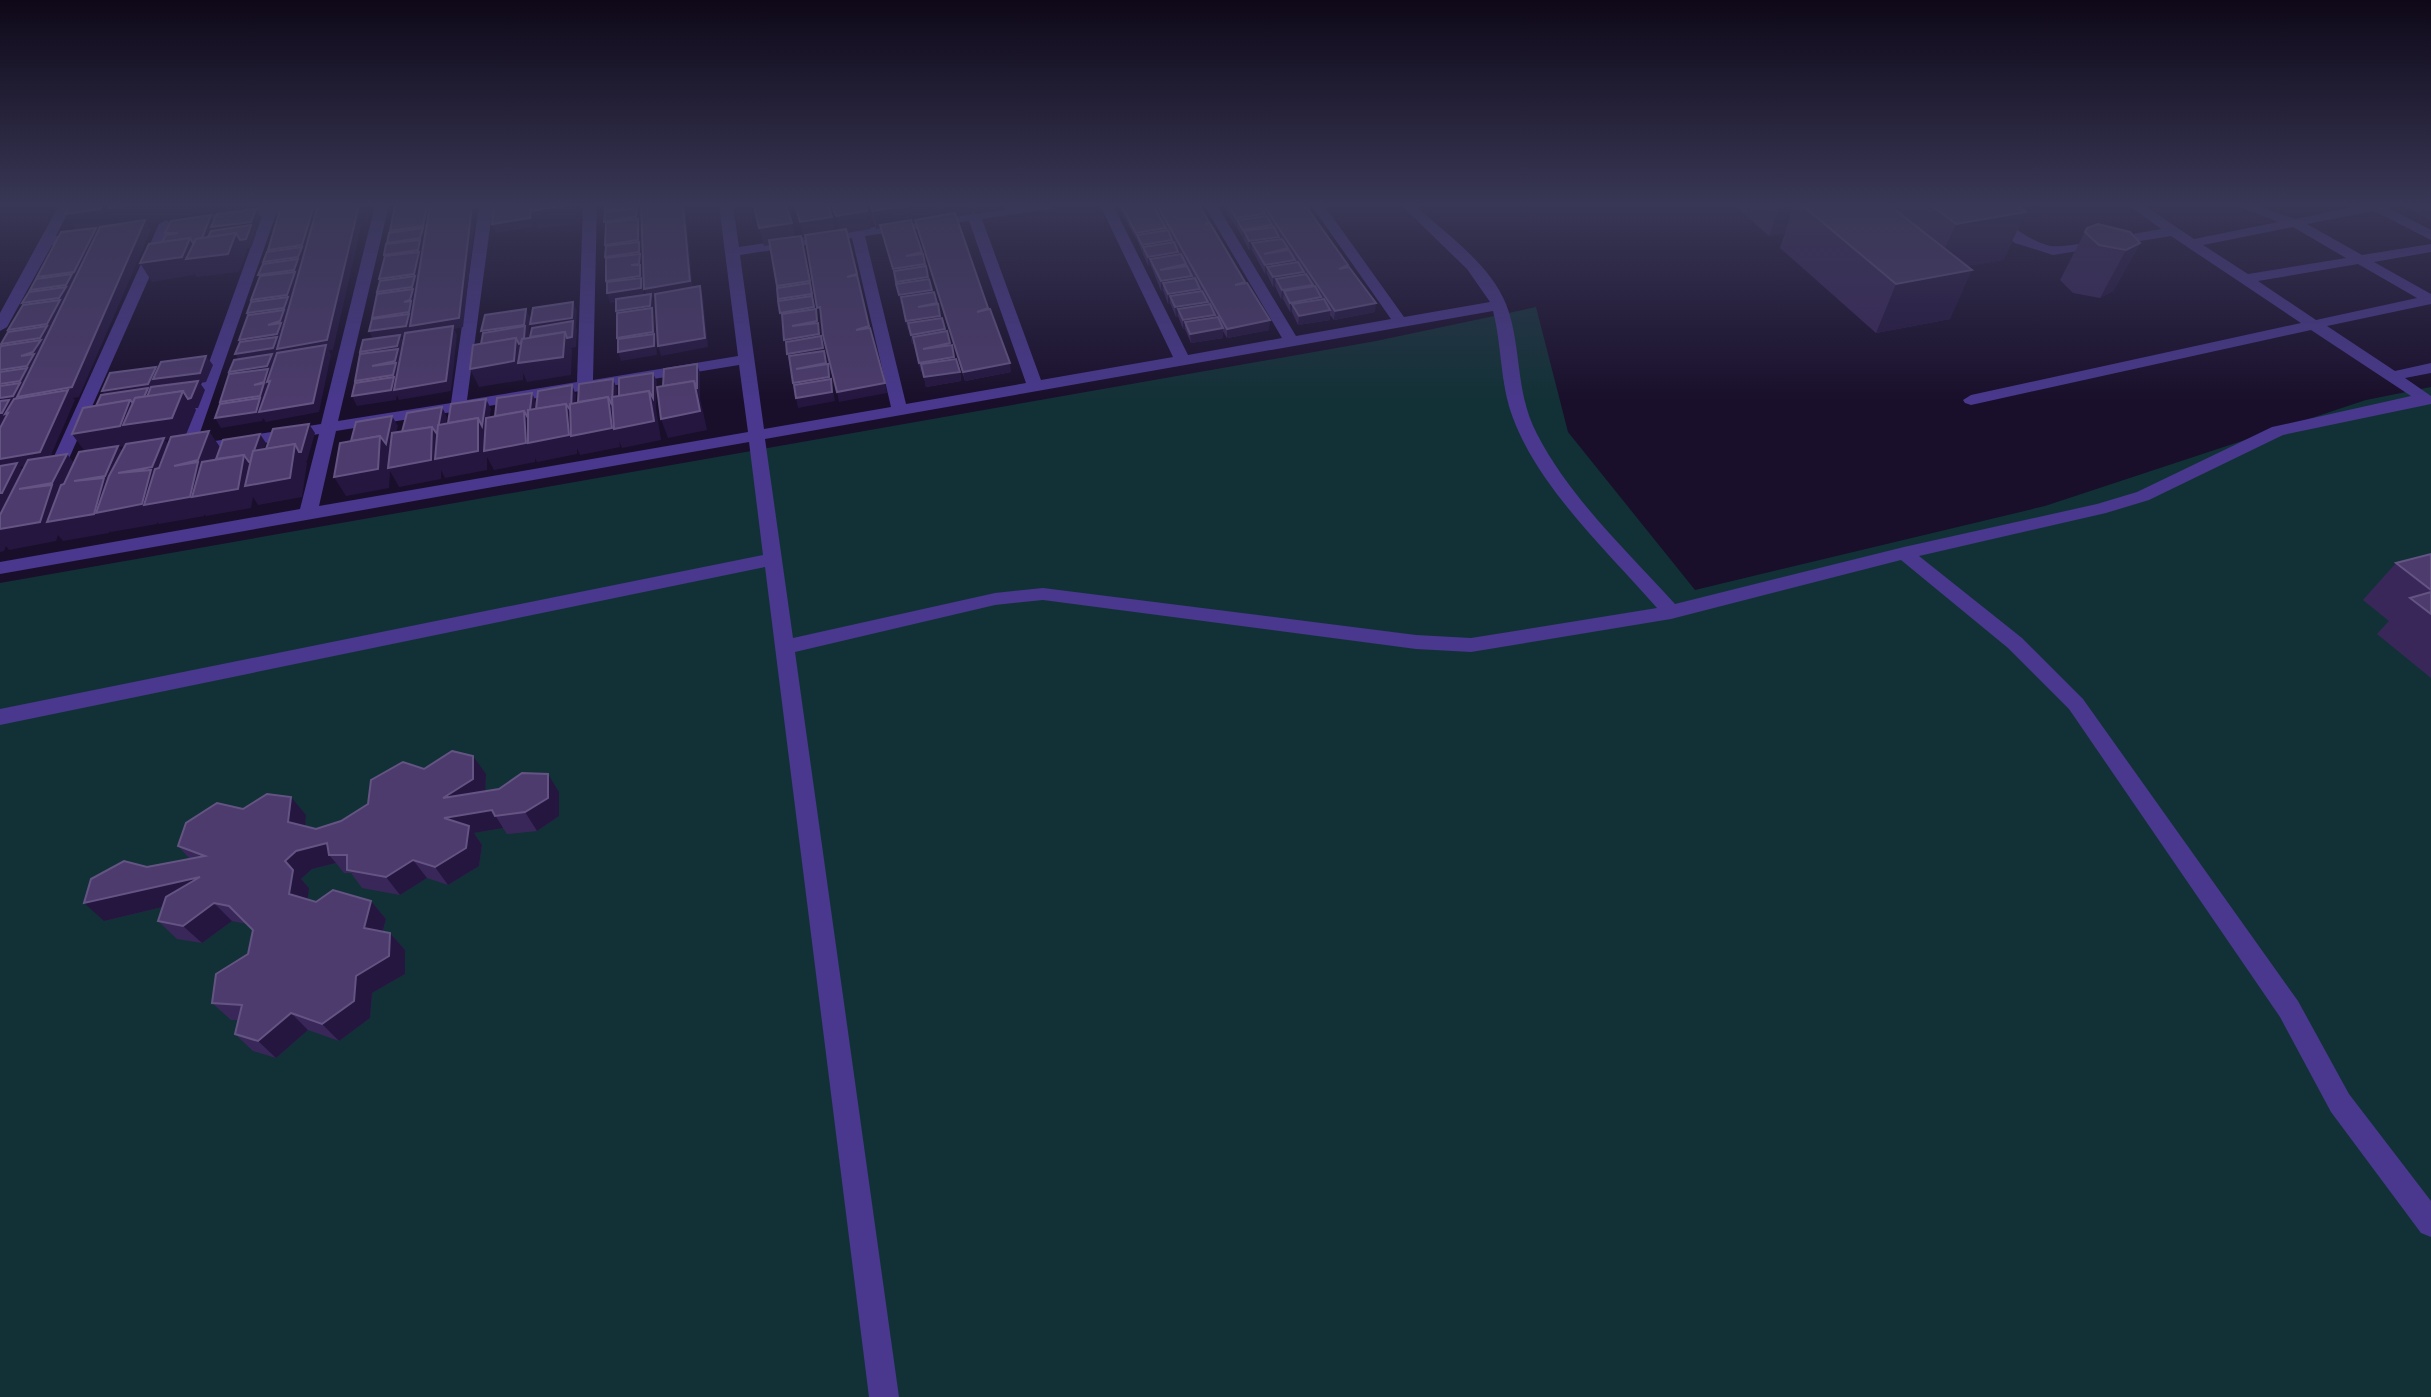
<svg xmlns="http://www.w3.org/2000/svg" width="2431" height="1397" font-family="Mulish,sans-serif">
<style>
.green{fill:#123136}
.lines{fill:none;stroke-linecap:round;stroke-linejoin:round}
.street{fill:#49388d;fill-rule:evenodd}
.wall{fill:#3a275a}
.shaded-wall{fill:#251640;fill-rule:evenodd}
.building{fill:#4c3b6c;stroke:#645483;stroke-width:2}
</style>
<rect width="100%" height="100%" fill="#190f2b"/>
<path class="green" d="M1536 307 1568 432 1695 590 2045 506 2366 400 2431 387V1397H0V583L1376 341Z"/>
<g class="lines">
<g class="street">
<path d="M59 205H72L56 236 83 232 90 236 83 240 52 245 7 327 0 331V313Z"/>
<path d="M277 205H315L276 214 196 444 321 424 375 205H389L338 421 451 403 479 205H493L467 400 577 382 583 205H597L593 380 738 356 719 205H733L739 247 1020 205H1056L1050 209 982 219 1041 380 1173 357 1100 205H1113L1188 355 1282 338 1204 205H1217L1296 336 1391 319 1311 205H1324L1404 317 1490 302 1467 269 1401 205H1415C1446 234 1490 264 1506 304 1522 345 1515 393 1537 434 1570 498 1627 551 1675 604L1904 547 2097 504 2137 492 2272 427 2411 396 2311 330 1971 405 1965 403 1963 400 1971 395 2301 323 2171 236 2053 255 2015 243 1962 205C1994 205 2018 238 2050 246 2067 249 2139 232 2161 229L2128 205H2144L2194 239 2278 222 2235 205H2255L2295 219 2363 205H2391L2389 208 2431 230V240L2374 211 2307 224 2362 255 2431 244V252L2374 262 2431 294V304L2327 326 2395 371 2431 363V373L2405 378 2431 396V404L2283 435 2149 500 2106 513 1919 556 2022 638 2083 699 2298 1001 2349 1094 2431 1201V1237L2421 1233 2331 1112 2280 1017 2069 709 2008 648 1901 560 1671 619 1471 652 1416 649 1043 600 995 605 795 652 899 1397H869L765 567 0 725V709L763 555 749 442 0 574V562L300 509 319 434 185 456 177 451 262 216 186 226 179 222 186 218ZM969 221 1026 383 906 404 865 236ZM2293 227 2346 258 2248 274 2203 245ZM852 238 891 407 764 429 740 255ZM2358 264 2417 298 2316 320 2258 281ZM1493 311C1502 346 1500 384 1513 418 1539 488 1608 552 1657 608L1471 638 1416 635 1043 588 995 593 793 638 765 439ZM739 365 748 432 319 506 336 431Z"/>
<path d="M166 220 173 224 63 472 55 477 49 476 47 472 159 224Z"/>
</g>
</g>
<g class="wall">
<path d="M869 205H1004L1005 210 975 214 972 208V214L956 217 1011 372 965 381 916 223H912L922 254H923L932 292 960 372 961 381 926 387 923 372H921L914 344H912L910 330H908L902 304H901L895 278 881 228 876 229Z"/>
<path d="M1117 205H1199L1245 283 1269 330 1227 338 1223 331V338L1191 343 1185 329H1183L1178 316 1176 317 1170 303 1168 304 1163 290 1161 291 1151 266H1148L1138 242Z"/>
<path d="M1222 205H1305L1348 265 1375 312 1334 320 1330 315V320L1298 325 1292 312H1290L1283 299H1281L1275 286 1273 287 1267 274H1265L1252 250H1249L1237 227H1236Z"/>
<path d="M1734 205H2017L2026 212 2003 260 1967 266 1950 319 1876 333 1780 248 1785 233 1769 236Z"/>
<path d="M2403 205H2431V221Z"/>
<path d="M2087 228 2140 243 2113 291 2100 298 2073 293 2060 280Z"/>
<path d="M2431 554V678L2377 634 2389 621 2363 600 2396 563Z"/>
<path d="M424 769 486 774 485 791 559 792V816L537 831 507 834 503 828 474 833 482 845 479 866 448 885 427 878 400 895 362 888 351 873H344L336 863 312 869 301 879 309 888 307 899 316 902 371 901 386 919 383 931 390 933 405 950V974L372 993 370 1018 339 1041 308 1030 276 1058 253 1051 235 1034 238 1020H231L212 1003 248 954 253 930 247 924 232 921 202 943 177 939 158 921 163 907 104 921 190 859 178 846 243 809 306 815 305 826 316 829 341 821Z"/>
</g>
<g class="shaded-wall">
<path d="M87 205H268L234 210 233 209V211L199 215 195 210 194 215 159 220 156 217 155 221 146 222 151 230 79 397 73 398 75 400 48 462 20 467 33 482 67 454 82 473 86 453 72 434 130 400 145 395 109 401 102 391 156 367 162 376 206 356 213 365 206 382 200 383 205 390 198 408H195L196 410 185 437 165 440 178 457 209 431 222 450 244 455 260 434 266 443 257 472 295 444 309 424 315 433 307 461H306L307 463 302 497 258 505 253 497 251 508 206 516 204 514V516L159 524 157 522V524L111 532 110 531 109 533 63 541 58 535 56 541 9 550 6 546 4 551 0 552V370L8 353 1 344 15 339 8 330 29 312 22 303 36 299 30 290 44 286 37 277 77 232 65 214ZM115 218 120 226 102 237 97 229 112 227ZM135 442 137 444 133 465 119 447 134 445Z"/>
<path d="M314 205H316L319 212 366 205 333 350H329L331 355 319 412 266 422 263 418 262 421 221 428 215 418 226 412 220 402 235 382 229 372 241 364 235 354 245 349 239 340 252 322 247 313 256 309 251 300 264 284 258 275 269 271 263 262 273 259 268 250Z"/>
<path d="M427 205H477L463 327 454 329 457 335 451 391 399 400 397 395 396 400 357 406 352 396 360 390 355 381 365 362 360 352 374 341 369 331 377 327 372 318 381 301 377 292 383 288 379 279 388 264 384 255 391 252 387 243 394 240 390 231ZM412 331 415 335 405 344 401 337 411 335Z"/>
<path d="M577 205 576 224 538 229 534 220 533 227 496 233 492 224 531 207Z"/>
<path d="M636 205H640V223L641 228V248L643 263 644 298 610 303 607 293 610 290 606 281 608 266 605 257 608 254 605 245 608 231 604 222 608 220 605 211Z"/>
<path d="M683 205H685L693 290 652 297 654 304 657 355 621 361 618 352 620 347 617 338 619 320 616 311 648 298 644 289Z"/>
<path d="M938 205 940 219 909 224 906 206Z"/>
<path d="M940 205H971L972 214 942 219Z"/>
<path d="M973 205H1004L1005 210 975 214Z"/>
<path d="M1779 205H1794L1785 233 1769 236Z"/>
<path d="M905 206 908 224 876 229 873 211Z"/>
<path d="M256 209 261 218 256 231 254 232 256 234 251 248 245 249 247 251 239 272 197 277 194 273V275L152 282 140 263 190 238 211 215 216 224Z"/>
<path d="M867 211 871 229 840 234 836 216Z"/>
<path d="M2026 212 2003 260 1934 272 1956 224Z"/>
<path d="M1265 214V223L1237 220V227H1236V218Z"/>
<path d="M832 217 836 234 804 240 800 222Z"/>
<path d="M792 223 797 241 764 246 759 228Z"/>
<path d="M1272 225V234L1244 231V239H1242L1243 230Z"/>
<path d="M1166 228 1167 238 1137 235V242L1136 233Z"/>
<path d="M801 236 812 290 816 317 782 322 780 313V309L778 299 779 295 777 286Z"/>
<path d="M1279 237V246L1252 243V250H1249V241Z"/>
<path d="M1172 240V249L1143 247 1142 254V245Z"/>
<path d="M2140 243 2113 291 2100 298 2126 250Z"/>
<path d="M1178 252 1179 261 1150 259 1151 266H1148V257Z"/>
<path d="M1295 260V269L1267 267V274H1265V265Z"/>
<path d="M925 264 927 273 895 278 893 269Z"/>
<path d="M1972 270 1950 319 1876 333 1896 284Z"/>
<path d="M1304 272V282L1276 279 1275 286 1273 287V277Z"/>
<path d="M1192 276V285L1163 283V290L1161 291V281Z"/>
<path d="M928 277 930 286 898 291 896 282Z"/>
<path d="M1313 285 1312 294 1284 291 1283 299H1281L1282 290Z"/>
<path d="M700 286 703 296 708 347 661 356 658 346Z"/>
<path d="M1200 289V298L1170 296V303L1168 304V294Z"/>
<path d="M932 290 934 299 901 304 899 295Z"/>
<path d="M1321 297V307L1292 304V312H1290V303Z"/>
<path d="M573 302 577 311 576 327 577 330 576 347 571 348 572 350 571 375 527 382 523 373V380L479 387 470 369 516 338 524 335 486 340 481 331 526 309 530 318 528 352 573 327 534 333 530 324Z"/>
<path d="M1208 302V311L1178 309V316L1176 317 1175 307Z"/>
<path d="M1376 303 1375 312 1334 320 1335 311Z"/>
<path d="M816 309 821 343 787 349 784 340 794 336Z"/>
<path d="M1330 310V320L1298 325 1299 316Z"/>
<path d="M1215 315V324L1185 322V329H1183V320Z"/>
<path d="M940 316 942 325 908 330 906 321Z"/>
<path d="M1270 320 1269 330 1227 338V329Z"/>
<path d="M1223 328V338L1191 343 1190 334Z"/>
<path d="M945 329 946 339 912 344 911 335Z"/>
<path d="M821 336 825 358 790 363 787 354Z"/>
<path d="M954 357 956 366 921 372 919 363Z"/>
<path d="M1010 363 1011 372 965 381 963 372Z"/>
<path d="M697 364 700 373V398L707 430 668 438 661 419Z"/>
<path d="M828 364 832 386 796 393 793 383Z"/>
<path d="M960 372 961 381 926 387 924 377Z"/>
<path d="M653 373 657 382 656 408 661 440 622 448 619 441 620 447 580 455 577 448V454L537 462 535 458V462L494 470 487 457V470L445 478 441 470V479L399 487 390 471 389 488 346 496 334 477 380 436 392 416 398 426 391 453 432 427 442 407 447 417 442 444 478 418 486 399 491 409 487 435 524 411 532 393 536 402 566 404 572 385 576 395 575 421 608 397 613 379 617 389 615 414H622Z"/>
<path d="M831 379 835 401 798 408 796 398Z"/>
<path d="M885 383 887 393 839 402 837 392Z"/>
<path d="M473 756 486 774 485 798 503 828 474 833 482 845 479 866 448 885 435 867 444 818 443 798Z"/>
<path d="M548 774 559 792V816L537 831 525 812Z"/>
<path d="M291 797 306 815 304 840 288 822Z"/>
<path d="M327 843 329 855 336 863 312 869 301 879 309 888 306 912 289 894 285 861 296 851Z"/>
<path d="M413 860 427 878 400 895 386 877Z"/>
<path d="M200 877 217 894 104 921 84 903Z"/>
<path d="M371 901 386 919 379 945 364 928Z"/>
<path d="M214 903 232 921 202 943 183 926Z"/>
<path d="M390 933 405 950V974L372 993 370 1018 339 1041 322 1024 356 976Z"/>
<path d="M291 1013 308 1030 276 1058 258 1041Z"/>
</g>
<g class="building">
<path d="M69 205H102L100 209 65 214Z"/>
<path d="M110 205H128L109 208Z"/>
<path d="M295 205H314L302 245 268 250 281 207Z"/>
<path d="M318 205H359L327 340 277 349Z"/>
<path d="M395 205H427L423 226 390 231Z"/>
<path d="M430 205H472L459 318 410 326Z"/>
<path d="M500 205H531L530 218 492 224 494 206Z"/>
<path d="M531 205H569L530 211Z"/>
<path d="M605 205H636L605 211Z"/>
<path d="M641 205H683L690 281 644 289Z"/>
<path d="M786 205 792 223 759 228 754 206Z"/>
<path d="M795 205H828L832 217 800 222Z"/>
<path d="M832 205H865L867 211 836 216Z"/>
<path d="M871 205H904L905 206 873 211Z"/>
<path d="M1121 205H1153L1166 228 1136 233Z"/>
<path d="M1157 205H1199L1209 222 1205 224 1210 223 1245 282 1235 285 1247 283 1270 320 1227 329Z"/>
<path d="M1228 205H1260L1265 214 1236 218Z"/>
<path d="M1263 205H1305L1348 265 1339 269 1349 267 1376 303 1335 311Z"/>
<path d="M1802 205H1889L1972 270 1896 284Z"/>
<path d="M1931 205H2017L2026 212 1956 224Z"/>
<path d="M637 208 636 217 604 222 605 212Z"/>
<path d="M256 209 251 222 211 227 217 214Z"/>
<path d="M955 213 988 308 977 312 990 309 1010 363 963 372 915 220Z"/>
<path d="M211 215 202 238 196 239 193 243 190 238 162 242 166 235 178 233H165L171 221Z"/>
<path d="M1267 216 1272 225 1243 230 1237 220Z"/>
<path d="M638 219V240L605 245 606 223Z"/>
<path d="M145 220 72 387 17 397 100 227Z"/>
<path d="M911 220 922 252 906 256 923 254 925 264 893 269 880 225Z"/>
<path d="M2098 224 2130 232 2140 243 2126 250 2099 245 2085 232 2087 228Z"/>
<path d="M251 225 246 239 240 240 236 233 208 237 211 231Z"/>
<path d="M1274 227 1279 237 1249 241 1244 231Z"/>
<path d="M96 228 74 272 37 277 61 232Z"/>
<path d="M423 228 420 238 387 243 389 233Z"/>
<path d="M846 229 857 274 847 277 857 275 869 326 856 330 870 328 885 383 837 392 823 335 820 307 817 308 805 235Z"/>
<path d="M1168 230 1172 240 1142 245 1137 235Z"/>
<path d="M236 233 228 254 186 259 196 239Z"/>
<path d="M801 236 810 281 777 286 769 240Z"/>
<path d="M190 238 182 257 140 263 149 244Z"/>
<path d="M1282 239 1288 248 1264 254 1289 250 1295 260 1265 265 1252 243Z"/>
<path d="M420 240 418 250 384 255 386 244Z"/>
<path d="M639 242V252L605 257 606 246Z"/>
<path d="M1174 242 1178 252 1148 257 1143 247Z"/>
<path d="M302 247 298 257 263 262 267 252Z"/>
<path d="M419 252 414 274 379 279 385 256Z"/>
<path d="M640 254 639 264 631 265H640V276L606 281V258Z"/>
<path d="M1181 254 1186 264 1160 270 1187 266 1192 276 1161 281 1150 259Z"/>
<path d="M298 259 294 270 258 275 263 264Z"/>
<path d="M1298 262 1304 272 1273 277 1267 267Z"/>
<path d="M926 266 928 277 896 282 894 271Z"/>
<path d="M295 272 287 295 251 300 260 276Z"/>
<path d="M72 274 66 285 30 290 36 279Z"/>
<path d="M1306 274 1313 285 1282 290 1276 279Z"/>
<path d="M415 276 412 287 377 292 380 281Z"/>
<path d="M641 278V288L607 293V282Z"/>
<path d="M1195 278 1200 289 1168 294 1163 283Z"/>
<path d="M929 279 932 290 899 295 896 284Z"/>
<path d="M810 283 812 294 778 299 777 288Z"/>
<path d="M700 286 705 338 658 346 655 294Z"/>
<path d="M1315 286 1321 297 1290 303 1284 291Z"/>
<path d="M66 287 59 298 22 303 29 292Z"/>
<path d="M413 289 410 300 404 302 411 301 409 312 372 318 377 294Z"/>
<path d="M1202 291 1208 302 1175 307 1170 296Z"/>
<path d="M934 292 937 303 918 307 938 304 940 316 906 321 901 297Z"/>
<path d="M651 294 650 306 616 311V299Z"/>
<path d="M812 296 814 307 780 313 778 301Z"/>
<path d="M288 297 284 308 247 313 251 302Z"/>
<path d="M1324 299 1330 310 1299 316 1292 304Z"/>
<path d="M60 300 47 324 8 330 23 305Z"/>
<path d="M573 302 572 318 530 324 533 308Z"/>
<path d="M1210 304 1215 315 1183 320 1178 309Z"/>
<path d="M652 308 653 332 617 338V313Z"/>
<path d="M526 309 524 325 481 331 485 315Z"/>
<path d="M816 309 817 321 792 326 818 323 819 334 784 340 782 314Z"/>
<path d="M284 310 280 321 268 325 281 323 277 334 239 340 248 315Z"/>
<path d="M409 314 406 326 369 331 372 319Z"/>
<path d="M1218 317 1223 328 1190 334 1185 322Z"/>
<path d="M942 318 945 329 911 335 908 323Z"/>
<path d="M573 321 572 337 567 338 565 332 530 337 532 328Z"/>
<path d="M47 326 40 338 1 344 8 332Z"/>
<path d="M453 326 446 381 394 390 405 333Z"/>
<path d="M525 326 524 338 522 339 521 343 519 344 516 338 481 344 483 333Z"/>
<path d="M947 331 950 343 923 349 952 345 954 357 919 363 913 337Z"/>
<path d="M565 332 563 357 518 363 522 339Z"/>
<path d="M654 334V346L618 352V339Z"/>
<path d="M400 335 397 346 360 352 363 340Z"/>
<path d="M821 336 823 348 787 354 786 342Z"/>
<path d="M277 337 273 348 235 354 240 342Z"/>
<path d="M516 338 514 361 470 369 473 345Z"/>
<path d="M41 340 33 352 21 356 34 354 27 366 0 370V348L1 346Z"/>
<path d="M326 345 313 403 259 412 270 381 267 382 277 353Z"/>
<path d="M398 349 395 361 372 366 396 363 393 375 355 381 360 354Z"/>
<path d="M824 351 826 363 796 369 828 364 829 377 793 383 789 356Z"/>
<path d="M272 354 267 366 229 372 234 360Z"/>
<path d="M206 356 200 373 153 379 161 362Z"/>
<path d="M956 359 960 372 924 377 921 364Z"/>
<path d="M697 364V389L694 381 663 386 664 369Z"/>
<path d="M156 367 148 384 102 391 110 373Z"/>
<path d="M27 368 20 381 0 384V372Z"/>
<path d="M268 369 264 382 254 385 264 383 260 396 220 402 229 374Z"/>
<path d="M653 373V398L649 391 619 396V378Z"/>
<path d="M394 377 391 390 352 396 355 383Z"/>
<path d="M613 379 612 405 608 397 578 402 579 384Z"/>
<path d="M831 379 832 392 796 398 794 385Z"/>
<path d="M198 381 191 398 188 399 183 391 147 397 151 387Z"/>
<path d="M694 381 700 411 661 419 657 387Z"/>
<path d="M20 383 13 396 0 398V386Z"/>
<path d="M572 385 571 411 566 404 536 409 538 391Z"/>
<path d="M148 388 144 397 135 398 133 403 130 400 96 406 101 395Z"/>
<path d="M68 390 40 452 0 459V428L8 413 5 414 14 399Z"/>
<path d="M183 391 172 418 123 425 135 398Z"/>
<path d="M649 391 654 421 614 429 612 397Z"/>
<path d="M532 393 530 410H528V418L524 411 495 416 497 398Z"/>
<path d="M608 397 612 428 571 436 570 404Z"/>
<path d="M260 398 256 412 215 418 220 404Z"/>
<path d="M486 399 482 426 478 418 448 423 451 404Z"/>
<path d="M9 400 2 413H0V401Z"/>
<path d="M130 400 120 426 72 434 83 408Z"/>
<path d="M566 404 569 435 528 443V410Z"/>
<path d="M442 407 437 434 432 427 402 432 407 413Z"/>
<path d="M524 411 526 443 484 451 486 418Z"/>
<path d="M392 416 386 444 380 436 351 441 356 422Z"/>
<path d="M478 418V451L435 459 438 425Z"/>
<path d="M309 424 301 452H299L295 444 266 449 273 429Z"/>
<path d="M432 427 431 460 388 468 392 433Z"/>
<path d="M209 431 198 460 174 466 198 462 190 497 144 505 155 469 159 468 171 437Z"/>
<path d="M260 434 250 462H249L244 455 216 459 223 440Z"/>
<path d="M380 436 378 469 334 477 340 443Z"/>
<path d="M164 438 152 467 118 473 151 470 142 504 96 513 109 476 126 444Z"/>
<path d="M295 444 290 478 245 486 253 451Z"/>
<path d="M118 446 105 476 74 481 104 478 94 514 47 522 61 485 64 484 79 452Z"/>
<path d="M67 454 52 483 19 489 52 485 40 522 0 529V515L28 460Z"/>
<path d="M244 455 238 489 192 497 202 462Z"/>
<path d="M17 463 2 493H0V466Z"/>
<path d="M2431 554V590L2396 563Z"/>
<path d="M2431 592V614L2410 598Z"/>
<path d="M452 751 473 756V779L443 798 499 789 522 773 548 774V798L525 812 495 816 492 810 444 818 469 826 466 848 435 867 413 860 386 877 347 870V855H329L327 843 296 851 285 861 293 870 289 894 316 902 333 890 371 901 364 928 390 933 389 956 356 976 354 1001 322 1024 291 1013 258 1041 235 1034 242 1005 212 1003 216 974 248 954 253 930 229 906 214 903 183 926 158 921 166 897 200 877 84 903 91 879 124 861 147 867 205 856 178 846 186 823 217 803 243 809 267 794 291 797 288 822 316 829 341 821 368 804 371 780 403 762 424 769Z"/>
</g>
<linearGradient id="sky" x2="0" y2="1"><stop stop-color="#0e0818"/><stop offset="0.51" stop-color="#383755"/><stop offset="1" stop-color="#383755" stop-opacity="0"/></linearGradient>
<rect width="2431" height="401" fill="url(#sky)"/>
</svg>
